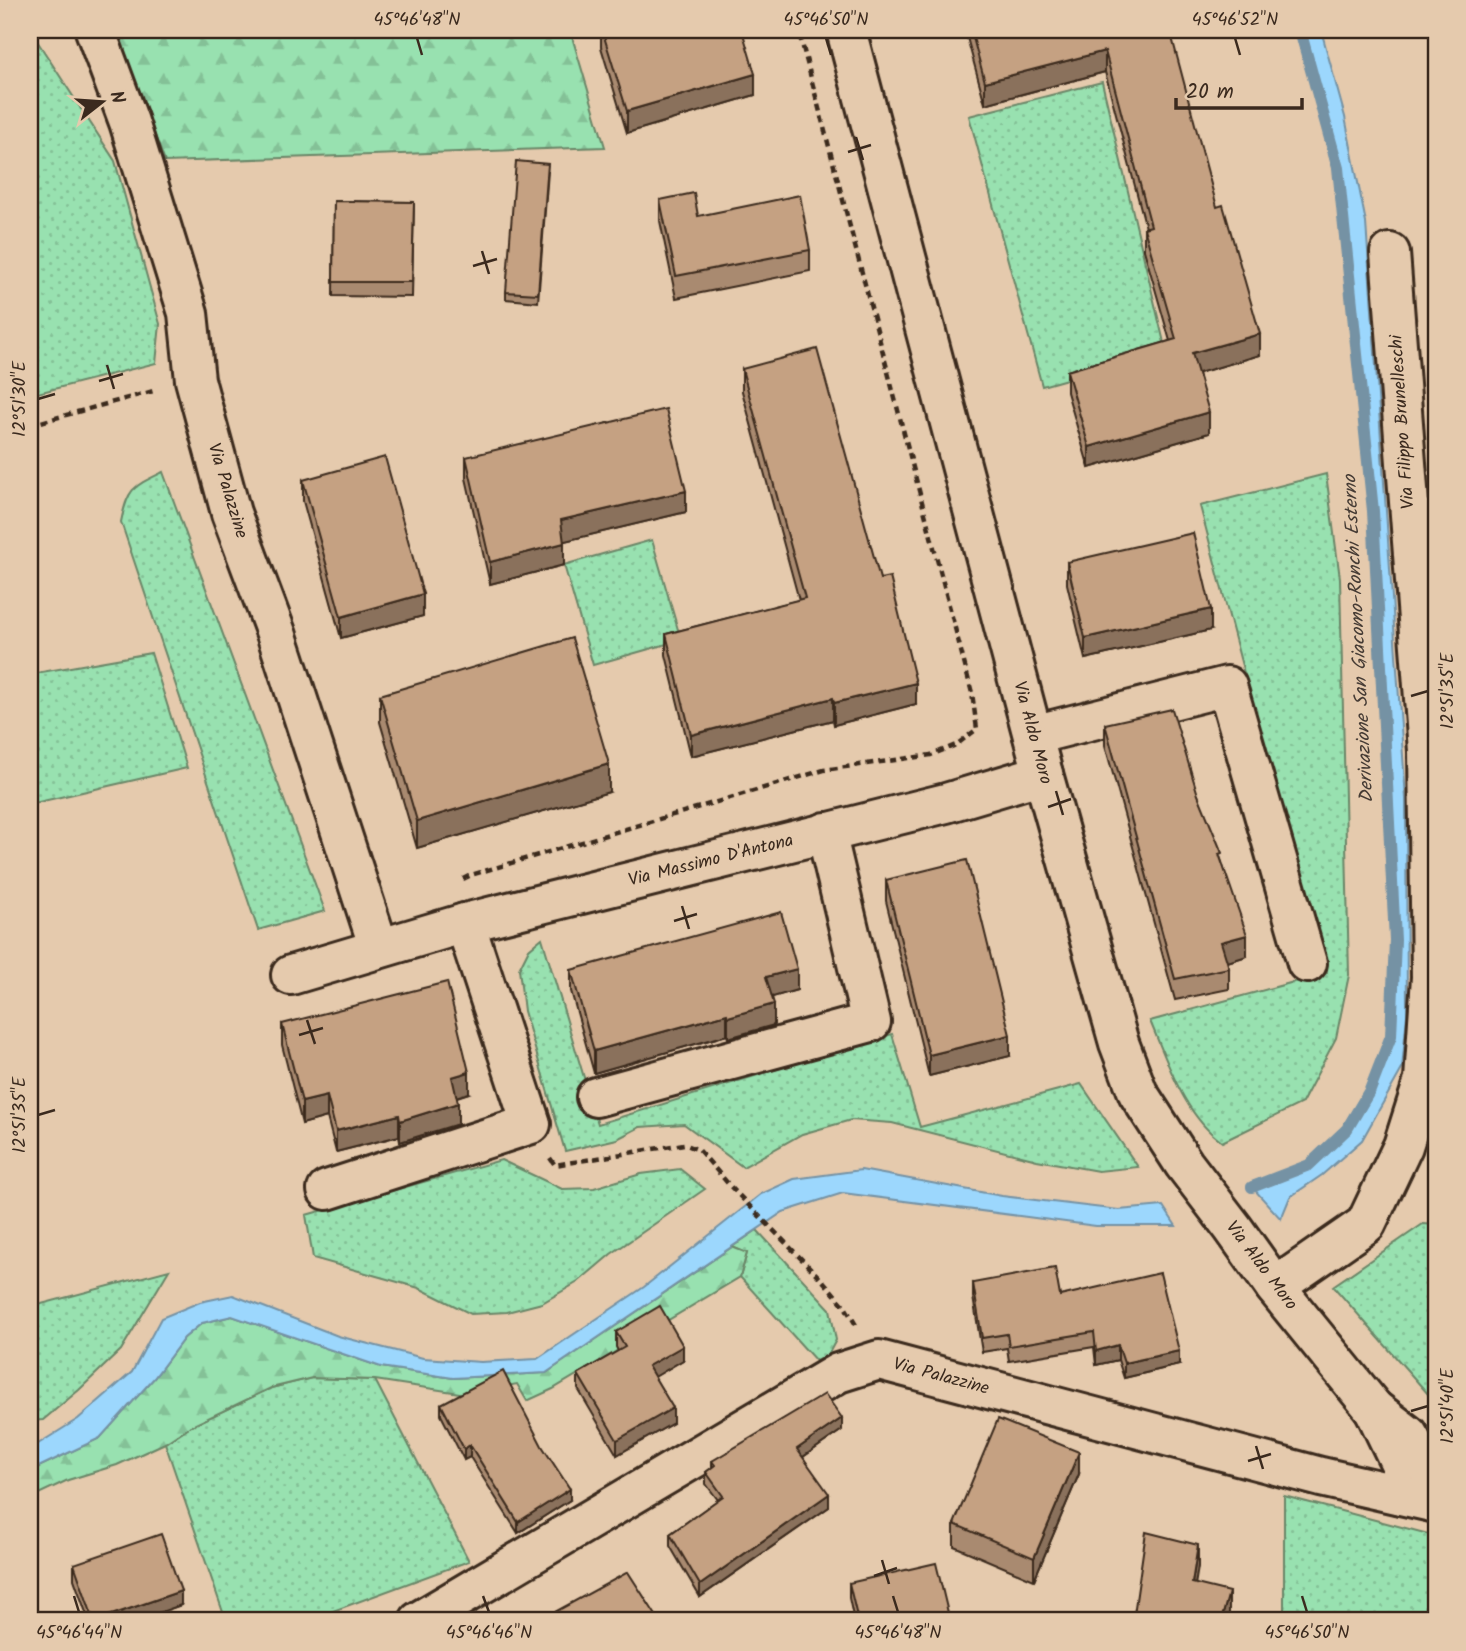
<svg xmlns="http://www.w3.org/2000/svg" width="1466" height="1651" font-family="Kalam,sans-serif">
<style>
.grass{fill:url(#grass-dots);stroke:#6a8667;stroke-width:2}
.forest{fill:url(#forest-firs);stroke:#6a8667;stroke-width:2}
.water{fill:#9cd7fd;stroke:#7592a4;stroke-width:2}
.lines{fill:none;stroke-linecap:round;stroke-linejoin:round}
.stream{stroke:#7592a4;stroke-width:12}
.minor-casing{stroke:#3b2a1e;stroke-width:44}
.path{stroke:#3b2a1e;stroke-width:4.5;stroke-dasharray:7 5;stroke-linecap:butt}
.minor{stroke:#e5caad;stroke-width:38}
.wall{fill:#a98a70;stroke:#3b2a1e;stroke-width:2}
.shaded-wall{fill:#8a715b;stroke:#3b2a1e;stroke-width:2}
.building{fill:#c5a182;stroke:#3b2a1e;stroke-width:2}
.ticks{fill:none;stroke:#3b2a1e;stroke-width:2.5}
.labels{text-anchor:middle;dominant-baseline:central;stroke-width:7;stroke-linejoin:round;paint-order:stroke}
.street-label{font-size:18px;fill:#3b2a1e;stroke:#e5caad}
.water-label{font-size:19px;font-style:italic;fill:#453b34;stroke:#e5caad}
.neatline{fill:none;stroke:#3b2a1e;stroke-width:2.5}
.ticks-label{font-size:18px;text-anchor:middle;fill:#3b2a1e}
</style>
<defs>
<pattern id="grass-dots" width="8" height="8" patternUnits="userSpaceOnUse" patternTransform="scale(1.75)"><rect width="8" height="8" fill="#98e1b0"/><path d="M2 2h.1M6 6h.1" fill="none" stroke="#84c197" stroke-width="1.8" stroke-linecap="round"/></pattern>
<pattern id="forest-firs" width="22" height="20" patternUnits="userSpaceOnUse" patternTransform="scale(1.75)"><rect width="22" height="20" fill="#98e1b0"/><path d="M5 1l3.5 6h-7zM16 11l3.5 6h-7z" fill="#84c197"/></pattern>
</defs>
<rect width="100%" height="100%" fill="#e5caad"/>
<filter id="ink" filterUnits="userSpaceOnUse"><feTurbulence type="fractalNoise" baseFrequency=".0143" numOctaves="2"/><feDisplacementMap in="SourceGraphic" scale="14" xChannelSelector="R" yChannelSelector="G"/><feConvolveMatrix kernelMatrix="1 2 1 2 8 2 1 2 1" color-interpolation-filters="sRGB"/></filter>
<g filter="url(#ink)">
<g class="grass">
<path d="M30 30 115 161 160 324 156 363 30 395Z"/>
<path d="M1102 82 1166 351 1042 386 969 116Z"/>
<path d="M163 472 325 911 258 930 121 522C128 488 132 487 163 472Z"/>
<path d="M1326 474 1340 578 1349 975 1336 1038 1302 1103 1222 1142C1184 1115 1168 1063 1150 1021L1327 973 1241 662 1200 506Z"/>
<path d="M652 540 681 640 593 665 564 565Z"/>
<path d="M151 653 187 768 30 804V674Z"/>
<path d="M542 938 598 1124 892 1034 920 1127 1081 1084 1138 1167 1098 1171 1037 1160 892 1123 851 1120 802 1134 743 1167 684 1124 640 1127 617 1139 565 1151 524 1011 519 969 529 949Z"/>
<path d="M501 1160 562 1189 594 1188 641 1174 680 1169 705 1189 611 1254 578 1282 542 1303 507 1312 471 1314 419 1288 313 1258 306 1215Z"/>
<path d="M1423 1224 1436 1225V1403L1333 1286Z"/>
<path d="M757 1230 830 1309 836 1340 828 1355 816 1361 740 1277 747 1253 732 1247Z"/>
<path d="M169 1270 121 1350 79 1390 43 1420 30 1421V1307Z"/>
<path d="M312 1378 375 1380 469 1561 306 1621H226L165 1443 189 1427 271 1388Z"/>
<path d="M1284 1496 1436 1536V1621H1284Z"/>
</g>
<g class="forest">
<path d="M115 30H570L605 147 165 162Z"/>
<path d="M732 1247 747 1253 740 1277 553 1389 527 1401 517 1384 466 1394 375 1380 312 1378 271 1388 189 1427 165 1443 117 1465 68 1480 30 1498V1471L100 1438 154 1378 184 1338 202 1323 232 1316 381 1367 453 1378 546 1373Z"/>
</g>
<g class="water">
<path d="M1300 30H1321L1345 117 1366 223 1406 799 1407 1015 1402 1069 1362 1140 1322 1175 1290 1197 1281 1219 1252 1187 1309 1165 1347 1129 1370 1090 1391 1036 1395 940 1373 511 1338 168Z"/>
<path d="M861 1170 1002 1196 1119 1210 1163 1206 1176 1226H1096L843 1193 783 1212 546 1373 453 1378 381 1367 232 1316 202 1323 184 1338 154 1378 100 1438 30 1471V1449L78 1419 132 1372 161 1318 200 1302 233 1295 338 1336 423 1358 481 1362 537 1359 644 1287 761 1194 794 1179Z"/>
</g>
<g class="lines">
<path class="stream" d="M1252 1187 1309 1165 1347 1129 1370 1090 1391 1036 1395 940 1373 511 1338 168 1300 30"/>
<g class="minor-casing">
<g id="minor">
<path d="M95 30 129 122 188 313 195 380 231 513 276 633 379 948"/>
<path d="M846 30 1043 774 1119 1043 1138 1093 1184 1164 1233 1228 1275 1287 1374 1409"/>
<path d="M1033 735 1227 686 1307 963"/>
<path d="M291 975 465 923 946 803 1043 774"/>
<path d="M596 1097 871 1022 826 832"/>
<path d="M327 1190 531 1124 465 923"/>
<path d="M1275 1287 1366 1224 1403 1146 1424 1080 1431 977 1428 751 1390 253"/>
<path d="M1401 1495V1465L1374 1409 1408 1435 1433 1478 1436 1487"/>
<path d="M419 1621 838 1373 879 1360 1321 1477 1436 1503"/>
</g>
</g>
<g class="path">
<path d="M30 425 157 390"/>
<path d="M463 879 471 875 824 770 931 755 956 745 977 729 972 693 799 32 802 30"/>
<path d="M550 1158 555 1165 684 1144 699 1150 731 1187 823 1281 844 1305 856 1325"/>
</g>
<use href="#minor" class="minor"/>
</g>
<g class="wall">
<path d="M601 30H742L755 95 627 133 601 47Z"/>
<path d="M965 30H1103L1105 34 1217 207 1260 355 1198 373 1209 433 1089 468 1067 392V371L1170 341 1144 250V228H1146L1105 72 985 104Z"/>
<path d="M548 171 538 302 506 299V292Z"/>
<path d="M660 200 698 216 810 250V271L676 298 660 221Z"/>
<path d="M334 201 414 202 412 297 333 296Z"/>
<path d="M742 369 880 579 916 704 834 725 833 720 691 756 666 655V634L799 600 742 391Z"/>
<path d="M466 457 686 512 564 541V565L490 584 466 478Z"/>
<path d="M303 480 423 616 341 638 303 501Z"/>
<path d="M1067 562 1211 630 1085 659 1067 584Z"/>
<path d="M380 695 609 792 417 848 380 722Z"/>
<path d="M1105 724 1198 795 1222 862 1247 956 1227 962 1229 968V989L1175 1000 1105 745Z"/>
<path d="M886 880 1010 1056 929 1076 886 901Z"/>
<path d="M571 970 797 990 772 997 774 1025 728 1038 727 1035 594 1073 571 991Z"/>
<path d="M282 1024 469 1093 457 1097 458 1124 400 1142 399 1136 336 1152 327 1117 302 1124 282 1045Z"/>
<path d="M973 1283 1060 1296 1179 1365 1124 1378 1118 1360 1096 1365 1094 1347 1009 1361 1007 1348 982 1352 973 1297Z"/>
<path d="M616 1332 683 1360 654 1377 673 1423 617 1455 578 1389V1374L618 1351 616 1347Z"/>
<path d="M441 1404 570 1500 518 1533 470 1457 464 1460 441 1415Z"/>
<path d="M842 1430 803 1457 829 1507 700 1597 670 1546V1534L718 1500 706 1484V1472L712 1468V1461Z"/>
<path d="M1079 1474 1034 1580 954 1546V1524Z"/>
<path d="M74 1564 181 1605 136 1621H89L74 1579Z"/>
<path d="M849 1583 950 1621H854L849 1598Z"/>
</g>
<g class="shaded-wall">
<path d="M1105 51V72L985 104V82Z"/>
<path d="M755 74V95L627 133V111Z"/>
<path d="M1260 334V355L1192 375V353Z"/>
<path d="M1209 412V433L1089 468V447Z"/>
<path d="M686 491V512L561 542V520Z"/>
<path d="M564 543V565L490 584V562Z"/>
<path d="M423 594V616L341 638V617Z"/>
<path d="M1211 609V630L1085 659V638Z"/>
<path d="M916 683V704L834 725V703Z"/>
<path d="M833 698V720L691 756V735Z"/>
<path d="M609 764V792L417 848V821Z"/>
<path d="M1247 935V956L1221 964V942Z"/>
<path d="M797 969V990L766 999V977Z"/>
<path d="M774 1004V1025L728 1038V1017Z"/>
<path d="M727 1014V1035L594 1073V1051Z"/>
<path d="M1010 1035V1056L929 1076V1055Z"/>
<path d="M469 1072V1093L452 1098V1077Z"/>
<path d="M327 1096V1117L302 1124V1102Z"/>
<path d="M458 1103V1124L400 1142V1121Z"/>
<path d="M399 1115V1136L336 1152V1131Z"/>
<path d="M1118 1345V1360L1096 1365V1351Z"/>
<path d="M683 1346V1360L648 1381V1366Z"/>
<path d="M1179 1351V1365L1124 1378V1363Z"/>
<path d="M673 1408V1423L617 1455V1440Z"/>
<path d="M842 1418V1430L797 1461V1449Z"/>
<path d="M470 1445V1457L464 1460V1449Z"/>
<path d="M1079 1452V1474L1034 1580V1558Z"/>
<path d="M570 1489V1500L518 1533V1522Z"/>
<path d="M829 1494V1507L700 1597V1585Z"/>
<path d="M1198 1545V1567L1192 1604V1583Z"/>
<path d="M181 1591V1605L136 1621H94Z"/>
<path d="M1229 1592V1613L1227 1621H1221Z"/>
</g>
<g class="building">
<path d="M602 30H742L755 74 627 111Z"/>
<path d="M971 30H1103L1105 34 1122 30H1170L1217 207 1223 205 1260 334 1192 353 1209 412 1089 447 1067 371 1176 339 1144 228 1151 226 1105 51 985 82Z"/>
<path d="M516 161 548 164 538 294 506 292Z"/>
<path d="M694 193 698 216 800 195 810 250 676 276 660 200Z"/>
<path d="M334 201 414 202 412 282H333Z"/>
<path d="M817 349 880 579 890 577 916 683 834 703 833 698 691 735 666 634 805 598 742 369Z"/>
<path d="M666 409 686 491 561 520 564 543 490 562 466 457Z"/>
<path d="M385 457 423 594 341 617 303 480Z"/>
<path d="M1193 533 1211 609 1085 638 1067 562Z"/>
<path d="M572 638 609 764 417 821 380 695Z"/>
<path d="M1172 709 1198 795 1222 853 1219 854 1247 935 1221 942 1229 968 1175 979 1105 724Z"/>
<path d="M967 860 1010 1035 929 1055 886 880Z"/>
<path d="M781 912 797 969 766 977 774 1004 728 1017 727 1014 594 1051 571 970Z"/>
<path d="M447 982 469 1072 452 1077 458 1103 400 1121 399 1115 336 1131 327 1096 302 1102 282 1024Z"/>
<path d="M1055 1268 1060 1296 1160 1273 1179 1351 1124 1363 1118 1345 1096 1351 1094 1332 1009 1346 1007 1334 982 1338 973 1283Z"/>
<path d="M660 1306 683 1346 648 1366 673 1408 617 1440 578 1374 625 1347 616 1332Z"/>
<path d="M503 1371 542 1446 570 1489 518 1522 470 1445 464 1449 441 1404Z"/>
<path d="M825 1394 842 1418 797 1449 829 1494 700 1585 670 1534 723 1496 706 1472 715 1465 712 1461Z"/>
<path d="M998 1419 1079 1452 1034 1558 954 1524Z"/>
<path d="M1146 1532 1198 1545 1192 1583 1229 1592 1221 1621H1133Z"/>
<path d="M161 1534 181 1591 94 1621 74 1564Z"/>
<path d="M936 1563 950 1621H858L849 1583Z"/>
<path d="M628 1572 657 1617 651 1621H544L542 1619Z"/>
</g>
</g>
<path class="ticks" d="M417 38 422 55M826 38 831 55M1235 38 1240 55M856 137 863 160M848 152 871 145M482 251 489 274M473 266 497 259M107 365 114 389M99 381 123 374M38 399 55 394M1411 696 1428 691M1056 791 1063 815M1048 807 1071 799M682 906 689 929M674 921 697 914M307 1020 315 1044M299 1035 323 1028M38 1115 55 1110M1411 1411 1428 1406M1256 1446 1263 1469M1248 1461 1271 1454M882 1560 889 1584M874 1576 897 1568M74 1596 79 1612M483 1596 489 1612M893 1596 898 1612M1302 1596 1307 1612"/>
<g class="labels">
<g class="street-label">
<text transform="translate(1403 422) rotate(-94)">Via Filippo Brunelleschi</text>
<text transform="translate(227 491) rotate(73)">Via Palazzine</text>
<text transform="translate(1032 733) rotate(75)">Via Aldo Moro</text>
<text transform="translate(711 861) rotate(-14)">Via Massimo D'Antona</text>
<text transform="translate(1261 1266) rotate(53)">Via Aldo Moro</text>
<text transform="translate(941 1377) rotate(15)">Via Palazzine</text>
</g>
<g class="water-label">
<text transform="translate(1359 639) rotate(-93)">Derivazione San Giacomo-Ronchi Esterno</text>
</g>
</g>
<rect width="1466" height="1651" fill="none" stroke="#e5caad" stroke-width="77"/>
<g transform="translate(102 102) rotate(73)" stroke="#e5caad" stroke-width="5" paint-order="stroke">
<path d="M0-5L12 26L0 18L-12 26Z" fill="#3b2a1e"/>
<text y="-10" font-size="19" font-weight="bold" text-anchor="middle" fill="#3b2a1e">N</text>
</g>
<path d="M1176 98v10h126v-10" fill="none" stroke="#3b2a1e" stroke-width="3.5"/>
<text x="1186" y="98" font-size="21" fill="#3b2a1e" stroke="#e5caad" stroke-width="5" paint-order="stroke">20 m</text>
<rect x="38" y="38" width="1390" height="1574" class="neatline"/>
<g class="ticks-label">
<text x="417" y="25">45°46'48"N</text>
<text x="826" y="25">45°46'50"N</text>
<text x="1235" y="25">45°46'52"N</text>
<text transform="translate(19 399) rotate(-90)" y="6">12°51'30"E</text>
<text transform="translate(1447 691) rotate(-90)" y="6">12°51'35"E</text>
<text transform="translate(19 1115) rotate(-90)" y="6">12°51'35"E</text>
<text transform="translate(1447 1406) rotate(-90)" y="6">12°51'40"E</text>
<text x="79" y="1638">45°46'44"N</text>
<text x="489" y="1638">45°46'46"N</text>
<text x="898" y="1638">45°46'48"N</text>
<text x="1307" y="1638">45°46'50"N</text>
</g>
</svg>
